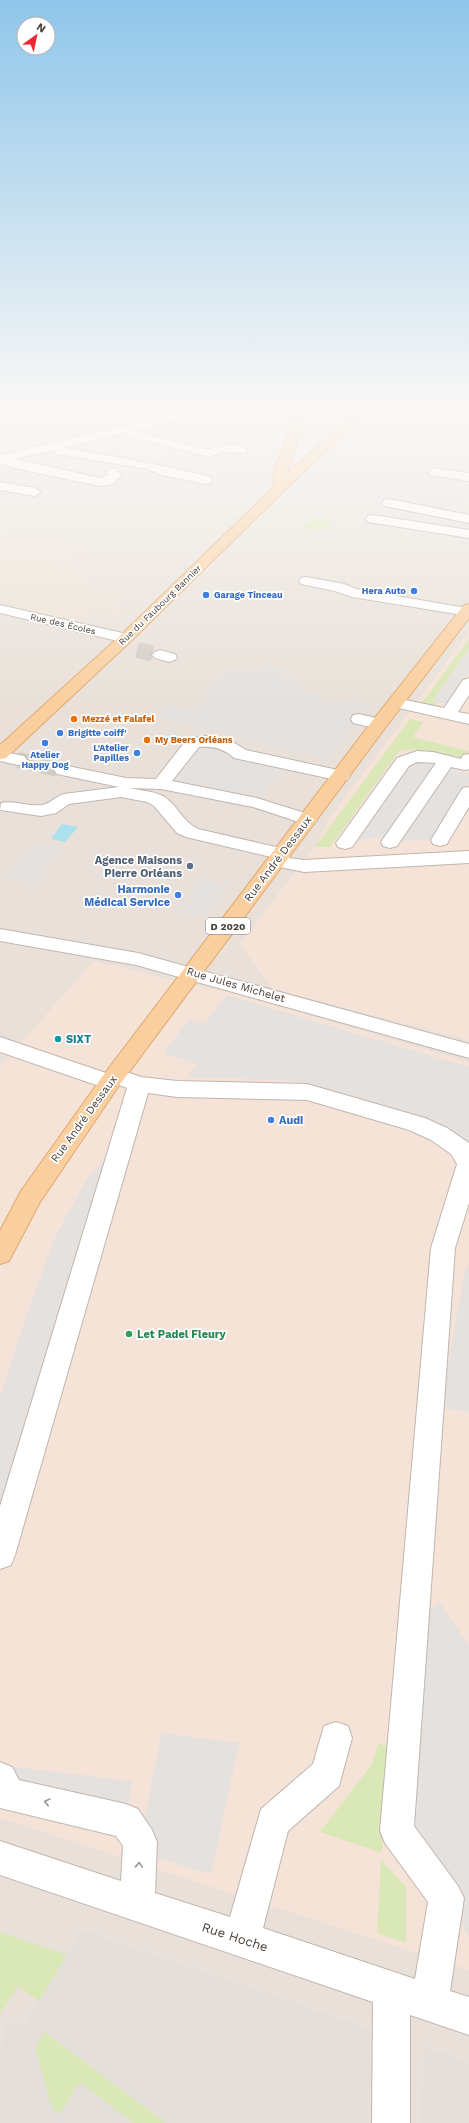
<svg xmlns="http://www.w3.org/2000/svg" width="469" height="2123" font-family="'Work Sans',sans-serif">
<style>
.residential{fill:#e9e1d9}
.commercial{fill:#f5e3d8}
.industrial{fill:#e5dfdc}
.education{fill:#ede2d6}
.green{fill:#dae7b6}
.parking{fill:#e4e1df}
.water{fill:#abe0ee}
.lines{fill:none;stroke-linecap:round;stroke-linejoin:round}
.minor-tunnel{stroke:#d3cdc7;stroke-width:16;stroke-dasharray:16 8;stroke-linecap:butt}
.minor-casing{stroke:#c0b6ae;stroke-width:2}
.major-casing{stroke:#e0a86e;stroke-width:2}
.minor{fill:#fff;fill-rule:evenodd}
.major{fill:#facf9f;fill-rule:evenodd}
.oneway{stroke:#9b9692}
.shop-dot{fill:#3f7fe0;stroke:#fff;stroke-width:1.5}
.food-dot{fill:#e8710a;stroke:#fff;stroke-width:1.5}
.service-dot{fill:#5c6f8a;stroke:#fff;stroke-width:1.5}
.culture-dot{fill:#0f9aa8;stroke:#fff;stroke-width:1.5}
.leisure-dot{fill:#2e9e5b;stroke:#fff;stroke-width:1.5}
.labels{text-anchor:middle;dominant-baseline:central;stroke-width:3.5;stroke-linejoin:round;paint-order:stroke}
.far-shop-label{font-size:9px;font-weight:bold;fill:#366cbe;stroke:#fff;text-anchor:end}
.far-street-label{font-size:9px;fill:#494039;stroke:#fff}
.far-food-label{font-size:9px;font-weight:bold;fill:#c56008;stroke:#fff;text-anchor:start}
.shield{fill:#fff;stroke:#807974;stroke-width:1}
.shield-label{font-size:10px;font-weight:bold;fill:#494039}
.street-label{font-size:11px;fill:#494039;stroke:#fff}
.service-label{font-size:11px;font-weight:bold;fill:#4e5e75;stroke:#fff;text-anchor:end}
.shop-label{font-size:11px;font-weight:bold;fill:#366cbe;stroke:#fff;text-anchor:end}
.culture-label{font-size:11px;font-weight:bold;fill:#0d838f;stroke:#fff;text-anchor:start}
.leisure-label{font-size:11px;font-weight:bold;fill:#27864d;stroke:#fff;text-anchor:start}
.near-street-label{font-size:13px;fill:#494039;stroke:#fff}
</style>
<rect width="100%" height="100%" fill="#f5f0eb"/>
<path class="residential" d="M469 405V2123H0V406Z"/>
<g class="commercial">
<path d="M454 405H469V421L443 417Z"/>
<path d="M469 632V1040L272 989 240 943 318 843 329 819Z"/>
<path d="M94 961 202 987 222 990 469 1062V1970L0 1818V1066Z"/>
</g>
<g class="industrial">
<path d="M82 1930 371 2029 368 2123H0V2054L6 2022 25 2024Z"/>
<path d="M425 2046 469 2063V2123H420Z"/>
</g>
<path class="education" d="M0 530 85 545 62 565 92 571 80 582 124 592 111 604 130 608 121 617 93 613 83 623 0 604Z"/>
<g class="green">
<path d="M313 518 334 522 323 531 303 528Z"/>
<path d="M469 639V649L433 700 438 702 434 706 422 703Z"/>
<path d="M410 719 423 722 413 737 469 751 464 758 414 749 399 751 330 847H315Z"/>
<path d="M378 1744 387 1746 382 1853 320 1832 372 1764Z"/>
<path d="M381 1860 406 1887V1943L377 1933Z"/>
<path d="M0 1932 67 1955 39 2001 18 1986 0 2014Z"/>
<path d="M45 2032 166 2123H133L79 2082 60 2114 52 2108 35 2048Z"/>
</g>
<g class="parking">
<path d="M74 447 136 458 144 455 160 459 155 462H142L68 450Z"/>
<path d="M438 476 469 480V495L457 509 445 507 430 508 414 506 403 500 393 499 414 477 425 479Z"/>
<path d="M469 649V673L448 704 433 701Z"/>
<path d="M262 665 282 669 276 677 300 682 295 688 320 694 317 700 337 704 342 699 369 706 328 759 155 716 166 705 194 711 230 668 256 673Z"/>
<path d="M190 746H202L229 751 283 766 259 800 174 782 165 778Z"/>
<path d="M415 759 425 763H436L437 766 387 838 354 840 409 764Z"/>
<path d="M451 767 459 773 469 772V785L434 840 400 841 446 768Z"/>
<path d="M39 842 62 848 35 879V882L7 877Z"/>
<path d="M203 879 226 885 205 917 181 912Z"/>
<path d="M226 995 469 1067V1142L293 1081 187 1077 197 1064 164 1053 189 1019 205 1024Z"/>
<path d="M121 1145 0 1555V1398L23 1326 54 1239 88 1177Z"/>
<path d="M466 1266 469 1267V1412L440 1407Z"/>
<path d="M440 1603 469 1646V1938L399 1796 413 1618Z"/>
<path d="M162 1733 239 1743 211 1874 140 1853V1842Z"/>
<path d="M15 1767 132 1781 126 1821 8 1794Z"/>
</g>
<path class="water" d="M62 824 78 827 65 842 51 839Z"/>
<g class="lines">
<g class="minor-tunnel">
<path d="M137 650 160 655"/>
<path d="M18 760 63 770"/>
</g>
<g class="minor-casing">
<g id="minor">
<path d="M212 405H234L233 407 137 430C145 434 202 450 209 449 219 448 240 439 247 450L245 453 224 452 209 457 131 437 125 433 64 448C114 456 162 465 211 477L212 480 211 483 206 484 161 475 148 469 57 454 51 451 14 459 100 478 108 475 106 472 112 468 116 469 122 475 113 484 100 486 14 468 0 463V455Z"/>
<path d="M456 405H469V411L457 409Z"/>
<path d="M434 468 469 473V481L430 475 428 472Z"/>
<path d="M0 482 35 488 41 492 35 496 0 490Z"/>
<path d="M389 499 469 515V523L384 506 382 503 384 500Z"/>
<path d="M373 515 469 530V538L368 522 366 519 368 516Z"/>
<path d="M306 577 344 584 356 589 466 608H469V616L352 597 335 591 301 584 299 581 301 578Z"/>
<path d="M0 605 131 635 134 638 131 641 126 643 0 613Z"/>
<path d="M160 650 175 654 177 657 175 660 169 662 155 658 152 655 155 652Z"/>
<path d="M469 678V695L458 712 469 714V724L390 706 388 703 390 700 396 698 444 708 463 680Z"/>
<path d="M359 714 385 720 387 724 385 728 379 729 353 723 351 719 353 715Z"/>
<path d="M205 736 231 741 246 750 347 772 350 776 347 780 341 781 234 758C224 748 212 746 199 747L172 781 257 798 314 816 317 820 314 824 308 825 253 807 161 789 130 788C141 791 157 791 166 798 179 808 183 822 198 829L289 850 291 854 289 858 304 860 469 851V863L304 872 270 865 268 861 271 857 186 837 177 833 154 806 147 802 121 797 69 804 56 813 41 816 0 810 1 803C14 800 28 807 42 805 50 804 56 796 64 794L119 787 57 774 54 770 57 766 63 765 126 778 156 779 187 739Z"/>
<path d="M0 751 24 756 27 760 24 764 18 765 0 761Z"/>
<path d="M417 751 433 752 461 759 463 755 469 754V769L465 770 451 767 397 846 390 848 383 846 381 842 436 763 417 762 409 766 352 847 345 849 338 847 336 843 397 758Z"/>
<path d="M469 787V807L449 840 447 844 440 846 433 844 431 840 460 792 463 788Z"/>
<path d="M0 929 138 953 469 1044V1058L136 965 0 941Z"/>
<path d="M0 1037 106 1073 115 1068 141 1077 177 1081 307 1084 425 1118 447 1128 469 1143V1203L455 1248 414 1826 458 1886 464 1898 450 1991 469 1997V2035L410 2015V2123H372L373 2002 0 1875V1841L121 1881 123 1846 116 1836 0 1808V1762L12 1767 19 1780 126 1804 138 1809 152 1830 157 1842 155 1893 230 1917 261 1809 313 1764 324 1726 336 1722 348 1726 352 1738 339 1786 288 1831 263 1928 415 1979 428 1902 385 1843 380 1831 431 1248 457 1164 451 1154 431 1140 409 1130 307 1100 177 1097 148 1093 15 1555 11 1565 0 1569V1506L127 1088 119 1085 110 1090 102 1087 0 1052Z"/>
</g>
</g>
<g class="major-casing">
<g id="major">
<path d="M299 405H311L286 474 365 405H378L306 469 131 641 6 758 0 759V745L121 635 274 487V471Z"/>
<path d="M469 604V618L385 728 118 1087 40 1202 9 1261 0 1264V1231L21 1191 102 1077 373 720 464 605Z"/>
</g>
</g>
<use href="#minor" class="minor"/>
<use href="#major" class="major"/>
</g>
<defs><path id="oneway-chevron" d="M-2-3.5L2.5 0L-2 3.5" fill="none" stroke-width="1.6" stroke-linecap="round" stroke-linejoin="round"/></defs>
<g class="oneway">
<use href="#oneway-chevron" transform="translate(47 1802) rotate(-167)"/>
<use href="#oneway-chevron" transform="translate(139 1865) rotate(-88)"/>
</g>
<linearGradient id="sky" x2="0" y2="1"><stop stop-color="#8fc6ea"/><stop offset="0.58" stop-color="#faf8f6"/><stop offset="1" stop-color="#faf8f6" stop-opacity="0"/></linearGradient>
<rect width="469" height="703" fill="url(#sky)"/>
<g class="shop-dot">
<circle cx="414" cy="591" r="4"/>
<circle cx="206" cy="595" r="4"/>
<circle cx="60" cy="733" r="4"/>
<circle cx="45" cy="743" r="4"/>
<circle cx="137" cy="753" r="4"/>
<circle cx="178" cy="895" r="4"/>
<circle cx="271" cy="1120" r="4"/>
</g>
<g class="food-dot">
<circle cx="74" cy="719" r="4"/>
<circle cx="147" cy="740" r="4"/>
</g>
<circle class="service-dot" cx="190" cy="866" r="4"/>
<circle class="culture-dot" cx="58" cy="1039" r="4"/>
<circle class="leisure-dot" cx="129" cy="1334" r="4"/>
<g class="labels">
<g class="far-shop-label">
<text x="406" y="591">Hera Auto</text>
<text x="214" y="595" text-anchor="start">Garage Tinceau</text>
<text x="68" y="733" text-anchor="start">Brigitte coiff'</text>
<text x="129" y="748">L'Atelier<tspan x="129" dy="10">Papilles</tspan></text>
<text x="45" y="755" text-anchor="middle">Atelier<tspan x="45" dy="10">Happy Dog</tspan></text>
</g>
<g class="far-street-label">
<text transform="translate(160 605) rotate(-44)">Rue du Faubourg Bannier</text>
<text transform="translate(63 624) rotate(13)">Rue des Écoles</text>
</g>
<g class="far-food-label">
<text x="82" y="719">Mezzé et Falafel</text>
<text x="155" y="740">My Beers Orléans</text>
</g>
<rect class="shield" x="206" y="918" width="44" height="16" rx="3"/>
<g class="shield-label">
<text x="228" y="926">D 2020</text>
</g>
<g class="street-label">
<text transform="translate(278 859) rotate(-53)">Rue André Dessaux</text>
<text transform="translate(236 985) rotate(16)">Rue Jules Michelet</text>
<text transform="translate(84 1119) rotate(-54)">Rue André Dessaux</text>
</g>
<g class="service-label">
<text x="182" y="860">Agence Maisons<tspan x="182" dy="13">Pierre Orléans</tspan></text>
</g>
<g class="shop-label">
<text x="170" y="889">Harmonie<tspan x="170" dy="13">Médical Service</tspan></text>
<text x="279" y="1120" text-anchor="start">Audi</text>
</g>
<g class="culture-label">
<text x="66" y="1039">SIXT</text>
</g>
<g class="leisure-label">
<text x="137" y="1334">Let Padel Fleury</text>
</g>
<g class="near-street-label">
<text transform="translate(235 1937) rotate(18)">Rue Hoche</text>
</g>
</g>
<g transform="translate(36 36) rotate(33)"><circle r="19" fill="#ffffff" stroke="#b6b3b0"/>
<path d="M0-3L7 15L0 10L-7 15Z" fill="#f1262e"/>
<text y="-6" font-size="11" font-weight="bold" text-anchor="middle" fill="#494039">N</text>
</g>
</svg>
